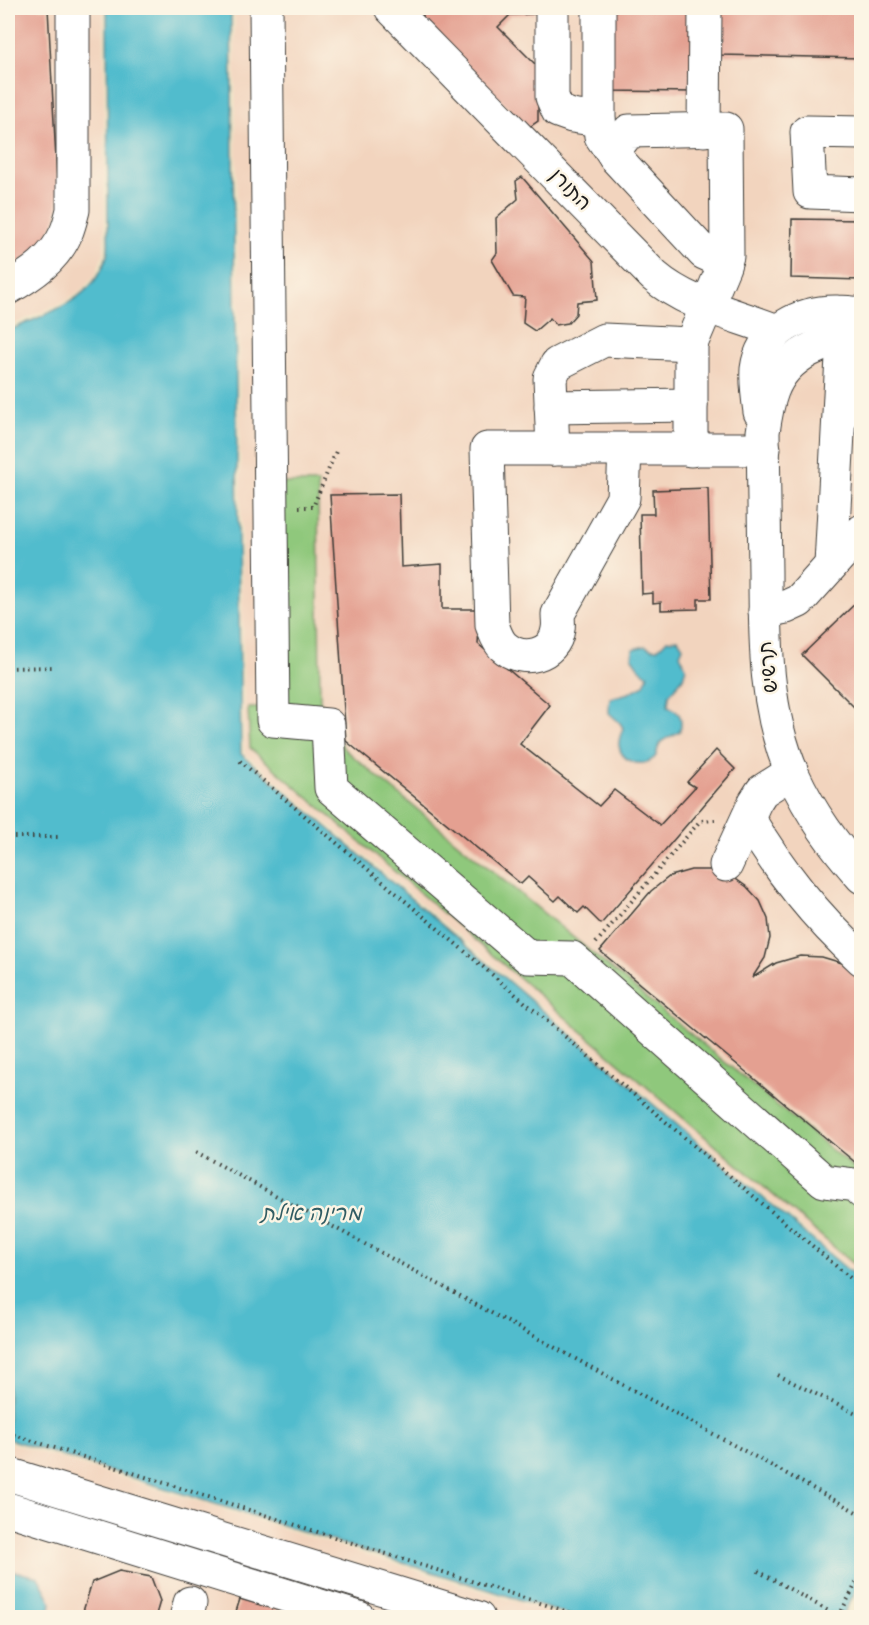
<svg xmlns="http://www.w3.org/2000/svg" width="869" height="1625" font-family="Mynerve,'Playpen Sans Hebrew',sans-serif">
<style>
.built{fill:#f2d4be}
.green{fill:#8fc87c;stroke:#56724c;stroke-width:1.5}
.water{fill:#51bccd;stroke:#366c74;stroke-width:1.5}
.building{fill:#e4a091}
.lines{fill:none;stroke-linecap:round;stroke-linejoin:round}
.minor-casing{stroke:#3c3a36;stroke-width:35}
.path{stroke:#3c3a36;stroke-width:4;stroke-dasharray:1.5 4.5;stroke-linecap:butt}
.minor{stroke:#fff;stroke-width:33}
.labels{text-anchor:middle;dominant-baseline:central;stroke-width:5;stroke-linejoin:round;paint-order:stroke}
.street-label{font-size:20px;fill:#1c1c1c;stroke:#fcf5e5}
.water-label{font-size:21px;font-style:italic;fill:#315c63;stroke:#fcf5e5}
</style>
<rect width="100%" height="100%" fill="#fcf5e5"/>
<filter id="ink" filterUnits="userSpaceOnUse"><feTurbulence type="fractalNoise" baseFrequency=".0167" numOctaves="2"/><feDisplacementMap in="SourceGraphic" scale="12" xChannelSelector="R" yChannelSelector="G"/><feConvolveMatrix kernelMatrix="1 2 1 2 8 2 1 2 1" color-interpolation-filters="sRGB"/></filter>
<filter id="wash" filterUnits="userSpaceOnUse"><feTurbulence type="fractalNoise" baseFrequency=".008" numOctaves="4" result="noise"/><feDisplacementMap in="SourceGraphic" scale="24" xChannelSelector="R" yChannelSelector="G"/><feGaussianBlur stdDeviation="1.35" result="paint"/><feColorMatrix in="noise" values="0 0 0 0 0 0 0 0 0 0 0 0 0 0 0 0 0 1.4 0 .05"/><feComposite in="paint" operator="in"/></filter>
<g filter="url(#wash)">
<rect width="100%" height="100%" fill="#efe6c7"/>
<g class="built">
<path d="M8 8H104L105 232 104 254 95 276 79 293 60 304 8 327Z"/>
<path d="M234 8H861V1278L244 753Z"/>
<path d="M8 1442 565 1617H8Z"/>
</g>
<path class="green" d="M278 483H318L320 700 344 749 861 1174V1270L250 748 248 708H284Z"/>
<g class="water">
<path d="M107 8H231L241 754 861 1281V1580L842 1617H575L8 1439V331C46 313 95 301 107 255 109 248 108 240 108 232Z"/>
<path d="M678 639 683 647 680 654 686 667 683 678 669 695 668 706C680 712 683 717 680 731 675 735 665 738 660 743 656 748 659 755 653 759 640 768 622 762 619 746 618 740 621 734 623 728L620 723 609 713V705L610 698 629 693 644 685 648 675 639 668 632 658 633 649 645 646C656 652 659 649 667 640Z"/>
<path d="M8 1570 38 1577 51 1601 50 1610 42 1617H8Z"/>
</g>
<g id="blocks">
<g class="building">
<path d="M8 8H48L58 199 56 217 49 233 37 248 23 260 8 268Z"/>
<path d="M423 8H535L534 14 510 15 498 27 538 67V121L528 128 423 20Z"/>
<path d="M608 8H696V92L608 91Z"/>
<path d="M720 8H862V58L719 55Z"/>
<path d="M522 177 594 261 597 300 577 302 576 314 568 323 556 325 550 318 535 331 523 323 525 297 513 296 492 260 497 253 496 218 518 199 516 181Z"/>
<path d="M792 219 862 220V280L791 278Z"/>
<path d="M708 488 711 599H698V609L661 610V602L653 603V593L642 594 640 514H654L653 490Z"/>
<path d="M399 494 401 567 442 564V609H480L478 644 550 705 520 744 599 806 614 790 660 825 695 787 687 782 716 750 735 769 601 924 584 907 578 913 560 896 555 901 528 877 521 884 346 741 330 495Z"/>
<path d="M862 597V715L802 655Z"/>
<path d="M691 870H711L730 875 747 887 760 901 768 919 770 938 765 958 752 978 776 963 800 956 822 957 842 963 862 979V1168L600 951 651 891 670 876Z"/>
<path d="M119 1571 151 1577 160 1601 155 1618H81L92 1582Z"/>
<path d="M240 1599 302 1617 301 1618H234Z"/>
</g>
</g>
</g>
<g filter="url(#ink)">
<use href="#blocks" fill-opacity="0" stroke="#3c3a36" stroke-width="1.5"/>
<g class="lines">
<g class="minor-casing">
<g id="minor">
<path d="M266 8 273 720 328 725 331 788 528 957 572 958 824 1181 855 1185 862 1192"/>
<path d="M391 8 654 276C689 306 735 314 777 331"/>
<path d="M552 8V97L558 111 572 116 599 120"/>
<path d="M599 8V120L601 136 615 157"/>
<path d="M704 130 705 8"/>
<path d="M862 133 807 132 810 192 862 194"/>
<path d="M8 288C31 275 55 259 66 233 69 226 71 218 73 210V8"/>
<path d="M862 334C826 340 786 353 772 391 767 404 765 418 763 432 764 479 764 526 765 573 765 641 765 712 793 775 811 814 834 845 862 877"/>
<path d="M551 407 691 405"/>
<path d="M760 412C758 398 756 383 757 369 762 330 802 311 838 312 846 312 854 313 862 314"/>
<path d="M553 449 550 378 557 364 604 340 691 344"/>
<path d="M625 449 623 498 558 614C558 619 559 624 558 629 555 656 522 664 503 646 497 640 495 632 492 625L487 449H764"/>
<path d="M691 450V344L724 266 727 256 726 129 629 131 616 148 615 157 704 253 713 257 727 256"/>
<path d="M831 565 843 338"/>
<path d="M765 611 786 607 799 601 862 531"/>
<path d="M748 818C781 873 815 916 862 959"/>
<path d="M726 865 755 802 762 791 792 772"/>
<path d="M8 1474 478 1618"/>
<path d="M8 1509 359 1618"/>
<path d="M186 1618 190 1603"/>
</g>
</g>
<g class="path">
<path d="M299 507H313L337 449"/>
<path d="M8 668 56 667"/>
<path d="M240 761 862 1288"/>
<path d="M8 837H62"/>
<path d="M596 943 700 821 715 820"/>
<path d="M8 958H10"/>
<path d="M196 1152 862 1515"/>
<path d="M778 1375 862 1417"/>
<path d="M8 1433 587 1618"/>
<path d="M758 1571 841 1618"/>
<path d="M839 1616 862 1572"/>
</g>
<use href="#minor" class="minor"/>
</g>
</g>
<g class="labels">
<g class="street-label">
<text transform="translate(570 190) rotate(46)">התורן</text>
<text transform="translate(769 667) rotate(-96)">תרשיש</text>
</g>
<g class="water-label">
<text x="311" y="1214">מרינה אילת</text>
</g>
</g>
<rect width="869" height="1625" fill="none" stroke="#fcf5e5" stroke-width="30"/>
</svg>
